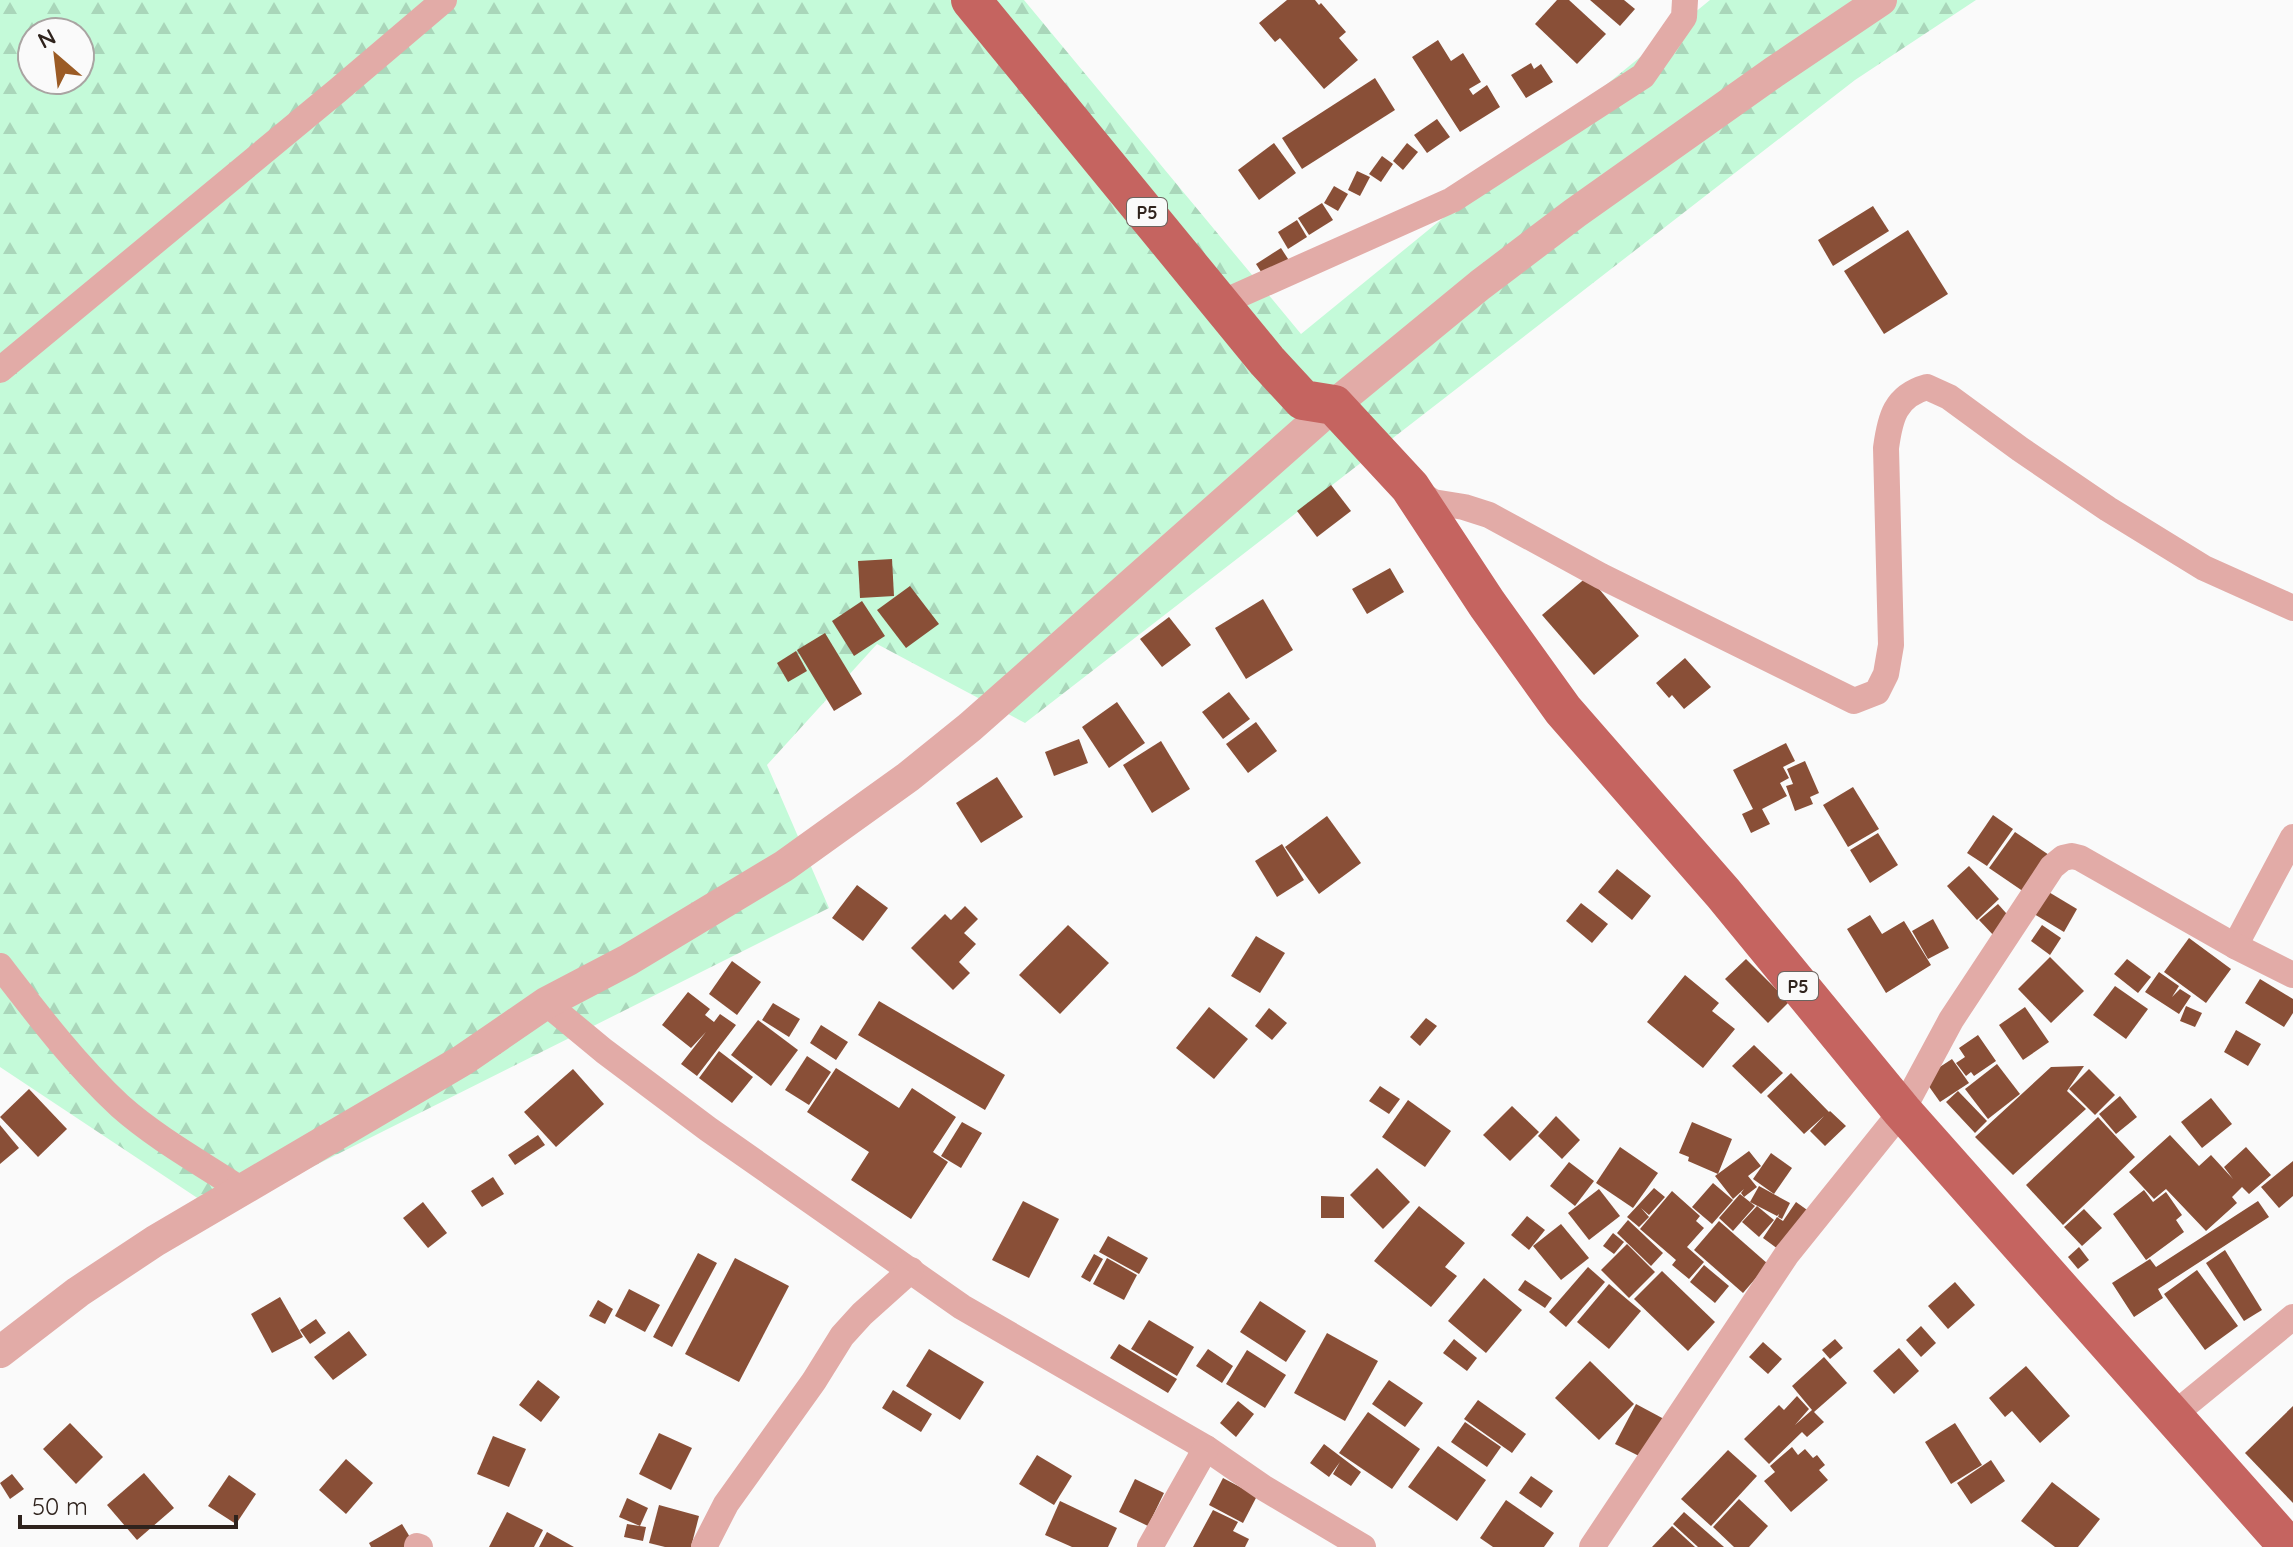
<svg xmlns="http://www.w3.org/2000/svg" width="2293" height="1547" font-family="Quicksand,sans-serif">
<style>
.forest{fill:url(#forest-firs);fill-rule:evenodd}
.building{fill:#894f37}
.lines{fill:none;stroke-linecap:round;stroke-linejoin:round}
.minor{stroke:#e2aba7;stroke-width:26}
.tertiary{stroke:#e2aba7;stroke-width:32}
.primary{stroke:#c56460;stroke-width:40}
.labels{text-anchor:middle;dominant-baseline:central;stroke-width:8;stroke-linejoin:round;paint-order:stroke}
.shield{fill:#fafafa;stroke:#6c645f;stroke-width:2}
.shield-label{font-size:18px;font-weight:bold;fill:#2f231d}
</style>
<defs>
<pattern id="forest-firs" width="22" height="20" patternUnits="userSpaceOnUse" patternTransform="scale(2)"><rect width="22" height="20" fill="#c4fad9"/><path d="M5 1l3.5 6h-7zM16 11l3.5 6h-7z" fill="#a9d6ba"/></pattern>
</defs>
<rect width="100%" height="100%" fill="#fafafa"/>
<path class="forest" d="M0 0H1024L1301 334 1710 0H1976L1855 80 1025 723 877 644 767 765 829 908 220 1213 0 1067ZM32 32H80V80H32Z"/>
<g class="building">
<path d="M1287 0H1315L1319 5 1321 3 1346 32 1339 38 1358 60 1324 89 1280 38 1275 42 1259 23Z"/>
<path d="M1557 0H1569L1606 34 1577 64 1535 24Z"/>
<path d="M1590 0H1624L1635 9 1620 26Z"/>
<path d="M1438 40 1451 61 1463 53 1481 82 1469 89 1473 95 1487 85 1500 107 1460 132 1412 57Z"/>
<path d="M1531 63 1534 69 1541 64 1553 82 1526 98 1511 75Z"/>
<path d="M1375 78 1395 110 1302 169 1282 138Z"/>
<path d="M1437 119 1450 137 1427 153 1414 135Z"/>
<path d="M1274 143 1296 173 1259 200 1238 170Z"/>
<path d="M1407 143 1418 152 1403 170 1393 161Z"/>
<path d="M1382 156 1393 164 1381 182 1369 174Z"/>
<path d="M1357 171 1370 177 1360 196 1348 190Z"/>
<path d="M1334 186 1348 194 1338 211 1324 203Z"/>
<path d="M1322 203 1333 220 1309 235 1298 218Z"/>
<path d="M1873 206 1889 231 1833 266 1818 240Z"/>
<path d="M1297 220 1307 237 1288 249 1278 232Z"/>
<path d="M1908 230 1948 294 1884 334 1844 271Z"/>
<path d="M1281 248 1290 262 1265 278 1256 264Z"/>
<path d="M1331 485 1351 511 1317 537 1297 511Z"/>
<path d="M892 559 894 596 860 598 858 561Z"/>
<path d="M1390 568 1404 592 1367 614 1352 589Z"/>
<path d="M1588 576 1639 636 1594 675 1542 615Z"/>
<path d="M910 586 939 624 906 648 877 610Z"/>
<path d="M1263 599 1293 650 1246 679 1215 628Z"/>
<path d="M862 601 885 636 854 656 832 621Z"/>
<path d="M1169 617 1191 645 1162 667 1140 639Z"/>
<path d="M825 633 862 694 834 711 797 650Z"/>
<path d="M796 651 807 671 788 682 777 663Z"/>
<path d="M1685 658 1711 687 1684 709 1672 695 1669 698 1656 683Z"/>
<path d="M1229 692 1250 719 1223 739 1202 712Z"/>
<path d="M1117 702 1145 743 1109 768 1082 727Z"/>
<path d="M1256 722 1277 751 1248 773 1226 744Z"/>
<path d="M1079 739 1088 763 1054 776 1045 752Z"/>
<path d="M1161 741 1190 789 1152 813 1123 765Z"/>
<path d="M1786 743 1795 761 1783 767 1789 778 1780 783 1787 796 1762 809 1770 824 1751 833 1742 814 1753 809 1733 770Z"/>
<path d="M1805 761 1819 793 1810 797 1813 804 1795 811 1786 786 1793 784 1787 769Z"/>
<path d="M997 777 1023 817 981 843 956 803Z"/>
<path d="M1853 787 1879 829 1848 847 1823 805Z"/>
<path d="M1993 815 2013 829 1987 866 1967 853Z"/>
<path d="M1327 816 1361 863 1319 894 1285 847Z"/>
<path d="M2015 832 2055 859 2030 896 1989 868Z"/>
<path d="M1878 833 1898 865 1870 883 1850 850Z"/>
<path d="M1282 844 1304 880 1277 897 1255 861Z"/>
<path d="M1969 866 1999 899 1977 920 1947 886Z"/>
<path d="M1617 869 1651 896 1632 920 1598 892Z"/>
<path d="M857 885 888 908 863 941 832 918Z"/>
<path d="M2042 888 2077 909 2064 932 2029 911Z"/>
<path d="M1581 903 1608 924 1592 943 1566 921Z"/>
<path d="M1998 904 2014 922 1996 938 1979 920Z"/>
<path d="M965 906 978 919 964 933 976 944 959 962 970 973 953 990 911 948 945 914 951 920Z"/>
<path d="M1870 915 1882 934 1904 921 1931 965 1886 993 1847 929Z"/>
<path d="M1933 919 1949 948 1928 959 1912 931Z"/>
<path d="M1068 925 1109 963 1060 1014 1019 975Z"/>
<path d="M2042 925 2061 938 2050 955 2031 941Z"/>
<path d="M1256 936 1285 953 1260 993 1231 976Z"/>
<path d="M2189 938 2231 969 2206 1003 2164 972Z"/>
<path d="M2050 957 2084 991 2051 1023 2018 989Z"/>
<path d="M1746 959 1789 1002 1768 1023 1725 979Z"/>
<path d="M2127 959 2151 977 2138 993 2114 974Z"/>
<path d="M732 961 761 982 737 1015 709 994Z"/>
<path d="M2159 972 2179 986 2172 997 2180 989 2191 996 2179 1014 2145 992Z"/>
<path d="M1685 975 1719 1003 1712 1011 1735 1029 1703 1068 1647 1022Z"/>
<path d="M2260 979 2293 999V1013L2284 1027 2245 1003Z"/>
<path d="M2115 986 2148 1009 2126 1039 2093 1015Z"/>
<path d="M688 992 710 1009 705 1015 714 1022 720 1014 736 1025 697 1076 681 1064 706 1032 691 1048 662 1025Z"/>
<path d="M879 1001 1005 1075 985 1110 858 1035Z"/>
<path d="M773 1003 800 1019 789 1037 762 1020Z"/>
<path d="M2186 1006 2202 1013 2195 1027 2180 1021Z"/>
<path d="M1209 1007 1248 1039 1214 1079 1176 1048Z"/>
<path d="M2025 1007 2049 1042 2023 1060 1999 1025Z"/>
<path d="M1269 1008 1287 1023 1272 1040 1255 1026Z"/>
<path d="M1426 1018 1437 1026 1420 1046 1410 1037Z"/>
<path d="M758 1020 798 1050 771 1086 731 1055Z"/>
<path d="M821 1025 848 1042 836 1060 810 1043Z"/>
<path d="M2236 1030 2261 1044 2248 1066 2224 1052Z"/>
<path d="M1978 1035 1996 1061 1974 1076 1971 1072 1966 1076 1956 1063 1965 1057 1959 1048Z"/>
<path d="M1754 1045 1783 1073 1761 1094 1732 1066Z"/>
<path d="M719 1051 753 1077 732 1103 699 1078Z"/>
<path d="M807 1056 831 1072 809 1105 785 1090Z"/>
<path d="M1952 1059 1969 1083 1940 1102 1923 1078Z"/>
<path d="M1997 1064 2020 1094 1988 1119 1965 1089Z"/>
<path d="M2084 1066 2067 1091 2086 1109 2013 1175 1975 1137 2051 1067Z"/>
<path d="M836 1068 899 1108 912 1088 956 1117 933 1152 948 1162 911 1219 851 1180 869 1152 807 1112Z"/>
<path d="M573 1069 604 1104 556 1147 524 1112Z"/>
<path d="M2089 1069 2115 1095 2095 1115 2069 1089Z"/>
<path d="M1791 1073 1829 1112 1830 1111 1846 1126 1825 1146 1810 1131 1824 1116 1804 1134 1767 1096Z"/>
<path d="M1380 1086 1400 1099 1389 1114 1369 1101Z"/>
<path d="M29 1089 67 1129 38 1157 0 1117Z"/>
<path d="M1958 1091 1987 1121 1975 1133 1946 1102Z"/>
<path d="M2120 1096 2137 1117 2116 1134 2099 1114Z"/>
<path d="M2211 1098 2232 1124 2202 1148 2181 1122Z"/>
<path d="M1408 1100 1451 1131 1425 1167 1382 1137Z"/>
<path d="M1512 1106 1539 1132 1510 1161 1483 1135Z"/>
<path d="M1556 1116 1580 1140 1562 1159 1538 1136Z"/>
<path d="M2098 1117 2135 1157 2063 1225 2026 1185Z"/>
<path d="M962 1122 982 1133 961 1168 941 1156Z"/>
<path d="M1692 1122 1732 1139 1718 1174 1688 1161 1689 1157 1679 1153Z"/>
<path d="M0 1125 19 1148 0 1164Z"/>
<path d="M538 1135 545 1145 515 1165 508 1155Z"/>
<path d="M2170 1135 2199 1166 2211 1155 2233 1179 2224 1167 2246 1147 2271 1175 2249 1194 2242 1187 2232 1197 2237 1203 2206 1231 2166 1189 2154 1199 2129 1172Z"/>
<path d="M1620 1147 1658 1173 1633 1208 1596 1183Z"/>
<path d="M1749 1151 1761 1166 1748 1176 1757 1187 1744 1197 1741 1193 1744 1189 1733 1199 1715 1176Z"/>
<path d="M1771 1153 1792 1168 1774 1194 1753 1179Z"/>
<path d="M2293 1161V1196L2279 1208 2261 1187Z"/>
<path d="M1569 1162 1594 1181 1575 1206 1550 1186Z"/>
<path d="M1377 1168 1410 1202 1383 1229 1350 1195Z"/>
<path d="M493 1177 504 1194 482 1207 471 1191Z"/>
<path d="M1713 1183 1733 1200 1712 1224 1692 1207Z"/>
<path d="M1759 1186 1790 1203 1782 1219 1778 1217 1779 1214 1777 1216 1750 1202Z"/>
<path d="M1654 1188 1665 1197 1649 1215 1641 1208 1649 1217 1639 1227 1627 1217Z"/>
<path d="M1599 1189 1620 1216 1589 1240 1568 1213Z"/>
<path d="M2144 1190 2153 1202 2166 1192 2182 1215 2176 1220 2184 1232 2146 1260 2113 1214Z"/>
<path d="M1672 1191 1700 1216 1696 1221 1704 1228 1687 1247 1704 1262 1689 1279 1672 1265 1676 1260 1640 1229Z"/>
<path d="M1740 1194 1755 1206 1733 1231 1719 1218Z"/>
<path d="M1321 1196 1344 1197V1218H1321Z"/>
<path d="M1023 1201 1059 1219 1029 1278 992 1260Z"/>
<path d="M2258 1201 2269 1217 2158 1289 2163 1298 2134 1317 2112 1283 2150 1259 2156 1267Z"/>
<path d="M423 1202 447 1233 428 1248 403 1218Z"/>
<path d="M1796 1202 1810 1212 1782 1252 1763 1238 1777 1217 1783 1221Z"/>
<path d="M1419 1206 1465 1243 1445 1267 1457 1276 1431 1307 1374 1261Z"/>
<path d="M1757 1206 1774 1220 1759 1237 1742 1222Z"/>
<path d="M2084 1209 2102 1228 2082 1246 2064 1227Z"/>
<path d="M1527 1216 1545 1230 1529 1250 1511 1235Z"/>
<path d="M1628 1220 1663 1253 1651 1266 1617 1233Z"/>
<path d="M1719 1221 1768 1264 1743 1293 1694 1250Z"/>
<path d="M1561 1224 1589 1258 1561 1280 1533 1246Z"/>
<path d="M1613 1233 1624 1242 1614 1254 1603 1246Z"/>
<path d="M1108 1236 1148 1258 1139 1274 1099 1252Z"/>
<path d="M1627 1244 1655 1272 1629 1298 1601 1270Z"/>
<path d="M2079 1247 2089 1260 2078 1269 2068 1257Z"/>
<path d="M2225 1250 2262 1310 2244 1321 2206 1263Z"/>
<path d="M698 1253 717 1263 672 1347 653 1337Z"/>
<path d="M1094 1254 1103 1259 1090 1282 1081 1277Z"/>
<path d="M735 1258 789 1286 739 1382 685 1354Z"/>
<path d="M1107 1258 1137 1275 1124 1300 1093 1284Z"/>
<path d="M1704 1265 1729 1286 1715 1303 1690 1282Z"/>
<path d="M1588 1267 1605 1282 1566 1327 1549 1312Z"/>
<path d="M2197 1270 2238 1326 2205 1350 2164 1294Z"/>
<path d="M1662 1271 1715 1322 1688 1351 1634 1299Z"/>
<path d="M1484 1278 1522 1310 1486 1353 1448 1321Z"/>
<path d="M1525 1280 1552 1298 1545 1308 1518 1290Z"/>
<path d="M1955 1282 1975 1305 1948 1329 1928 1306Z"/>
<path d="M1609 1284 1641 1311 1609 1349 1577 1322Z"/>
<path d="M629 1289 660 1305 645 1332 615 1316Z"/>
<path d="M280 1297 303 1337 272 1353 251 1314Z"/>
<path d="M598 1300 613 1309 605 1324 589 1316Z"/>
<path d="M1260 1301 1306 1331 1286 1362 1240 1332Z"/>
<path d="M316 1319 326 1333 310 1344 300 1330Z"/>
<path d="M1149 1320 1194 1347 1177 1376 1131 1349Z"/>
<path d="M1921 1326 1936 1343 1921 1357 1906 1340Z"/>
<path d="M349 1331 367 1355 333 1380 314 1357Z"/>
<path d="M1327 1333 1378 1361 1345 1421 1294 1393Z"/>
<path d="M1454 1339 1477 1358 1467 1371 1443 1353Z"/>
<path d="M1835 1339 1843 1348 1830 1359 1822 1350Z"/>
<path d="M1763 1342 1782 1359 1768 1374 1749 1357Z"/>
<path d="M1119 1344 1177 1379 1168 1393 1110 1358Z"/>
<path d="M1899 1348 1919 1371 1894 1394 1873 1371Z"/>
<path d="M929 1349 984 1382 960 1420 906 1386Z"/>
<path d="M1208 1349 1233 1366 1222 1383 1196 1366Z"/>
<path d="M1247 1350 1286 1375 1265 1408 1226 1384Z"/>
<path d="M1824 1357 1847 1383 1814 1412 1824 1422 1807 1437 1802 1432 1769 1464 1744 1439 1779 1405 1784 1410 1797 1396 1809 1409 1795 1425 1812 1410 1792 1386Z"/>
<path d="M1590 1361 1634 1404 1599 1440 1555 1398Z"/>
<path d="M2026 1366 2070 1416 2040 1443 2012 1411 2005 1417 1989 1398Z"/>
<path d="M538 1380 560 1397 541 1422 519 1405Z"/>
<path d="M1389 1380 1423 1403 1405 1427 1372 1404Z"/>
<path d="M893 1390 932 1414 921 1432 882 1408Z"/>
<path d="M1478 1400 1526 1434 1512 1453 1464 1419Z"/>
<path d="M1238 1401 1254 1414 1236 1437 1220 1423Z"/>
<path d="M1636 1404 1664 1419 1643 1458 1615 1444Z"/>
<path d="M2293 1406V1503L2245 1453Z"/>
<path d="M1368 1412 1420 1449 1392 1489 1339 1453Z"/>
<path d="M1465 1422 1501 1447 1487 1467 1451 1442Z"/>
<path d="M70 1423 103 1457 76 1484 43 1449Z"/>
<path d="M1955 1423 1982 1465 1951 1484 1925 1442Z"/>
<path d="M659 1433 692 1448 671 1490 639 1474Z"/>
<path d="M493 1436 526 1449 509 1487 477 1474Z"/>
<path d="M1324 1444 1361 1472 1351 1486 1333 1474 1340 1462 1329 1477 1310 1463Z"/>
<path d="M1438 1446 1486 1480 1457 1521 1408 1487Z"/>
<path d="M1792 1447 1798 1455 1805 1449 1813 1458 1817 1455 1825 1465 1819 1470 1828 1480 1791 1512 1764 1481 1775 1472 1770 1466Z"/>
<path d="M1728 1450 1757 1476 1711 1526 1681 1499Z"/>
<path d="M1037 1455 1072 1476 1054 1505 1019 1484Z"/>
<path d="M346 1459 373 1483 346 1514 319 1490Z"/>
<path d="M1991 1460 2005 1481 1971 1504 1957 1483Z"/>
<path d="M144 1473 174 1508 137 1540 107 1505Z"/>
<path d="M12 1474 24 1489 10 1499 0 1483Z"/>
<path d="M229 1475 256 1494 236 1524 208 1506Z"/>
<path d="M1531 1476 1553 1491 1541 1508 1519 1493Z"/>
<path d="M1223 1478 1257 1496 1243 1523 1209 1505Z"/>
<path d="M1135 1479 1164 1493 1148 1526 1119 1512Z"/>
<path d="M2052 1482 2100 1519 2078 1547H2055L2021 1521Z"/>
<path d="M627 1498 648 1508 640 1526 619 1517Z"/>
<path d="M1739 1499 1768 1526 1749 1547H1734L1713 1527Z"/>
<path d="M1506 1500 1554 1533 1544 1547H1493L1480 1538Z"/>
<path d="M1060 1501 1117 1528 1108 1547H1072L1045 1535Z"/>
<path d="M659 1505 699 1516 691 1547H665L649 1543Z"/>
<path d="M1213 1510 1238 1522 1233 1531 1249 1539 1245 1547H1193Z"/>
<path d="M507 1512 543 1530 534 1547H489Z"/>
<path d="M1684 1512 1724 1547H1698L1673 1524Z"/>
<path d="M402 1524 416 1547H371L369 1543Z"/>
<path d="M627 1524 646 1527 643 1541 624 1537Z"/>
<path d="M1672 1526 1695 1547H1652Z"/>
<path d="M547 1532 574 1547H539Z"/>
</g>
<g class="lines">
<g class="minor">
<path d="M1221 303 1452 200 1643 76 1684 17 1685 0"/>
<path d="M0 370 337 91 444 0"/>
<path d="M1416 491 1433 502 1464 507 1489 515 1601 576 1854 701 1877 692 1886 674 1891 645 1886 448C1890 418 1895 396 1927 387L1949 397 2020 449 2108 509 2204 568 2293 608"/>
<path d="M2235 946 2293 837"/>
<path d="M0 966C37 1014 75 1064 120 1106 156 1138 201 1163 242 1190"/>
<path d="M546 1003 604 1051 708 1129 962 1307 1206 1448 1264 1488 1363 1547"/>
<path d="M2172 1416 2293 1317"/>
<path d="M417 1546 420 1547"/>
<path d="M704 1547 726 1504 814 1381 842 1336 862 1314 911 1270"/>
<path d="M1150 1547 1206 1448"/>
<path d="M1592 1547 1787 1254 1902 1111 1951 1020 2052 867 2063 858 2072 856 2080 858 2235 946 2293 975"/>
</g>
<path class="tertiary" d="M0 1352 78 1292 155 1241 463 1060 546 1003 628 960 784 866 908 777 970 727 1334 405 1480 285 1575 213 1774 72 1881 0"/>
<path class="primary" d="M971 0 1267 361 1303 400 1334 405 1410 487 1487 604 1563 710 1723 893 1902 1111 2289 1547"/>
</g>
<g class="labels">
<g class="shield">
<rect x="1127" y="198" width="40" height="28" rx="6"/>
<rect x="1778" y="972" width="40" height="28" rx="6"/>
</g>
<g class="shield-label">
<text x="1147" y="212">P5</text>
<text x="1798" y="986">P5</text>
</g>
</g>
<g transform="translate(56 56) rotate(332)"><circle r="38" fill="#fafafa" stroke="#a9a4a2" stroke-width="2"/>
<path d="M0-6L14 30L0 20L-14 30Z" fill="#9b5b25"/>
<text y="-12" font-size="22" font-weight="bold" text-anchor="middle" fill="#2f231d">N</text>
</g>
<path d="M20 1515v12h216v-12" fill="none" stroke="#2f231d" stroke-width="4"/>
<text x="32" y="1515" font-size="24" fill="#2f231d" stroke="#fafafa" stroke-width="6" paint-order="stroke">50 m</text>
</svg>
